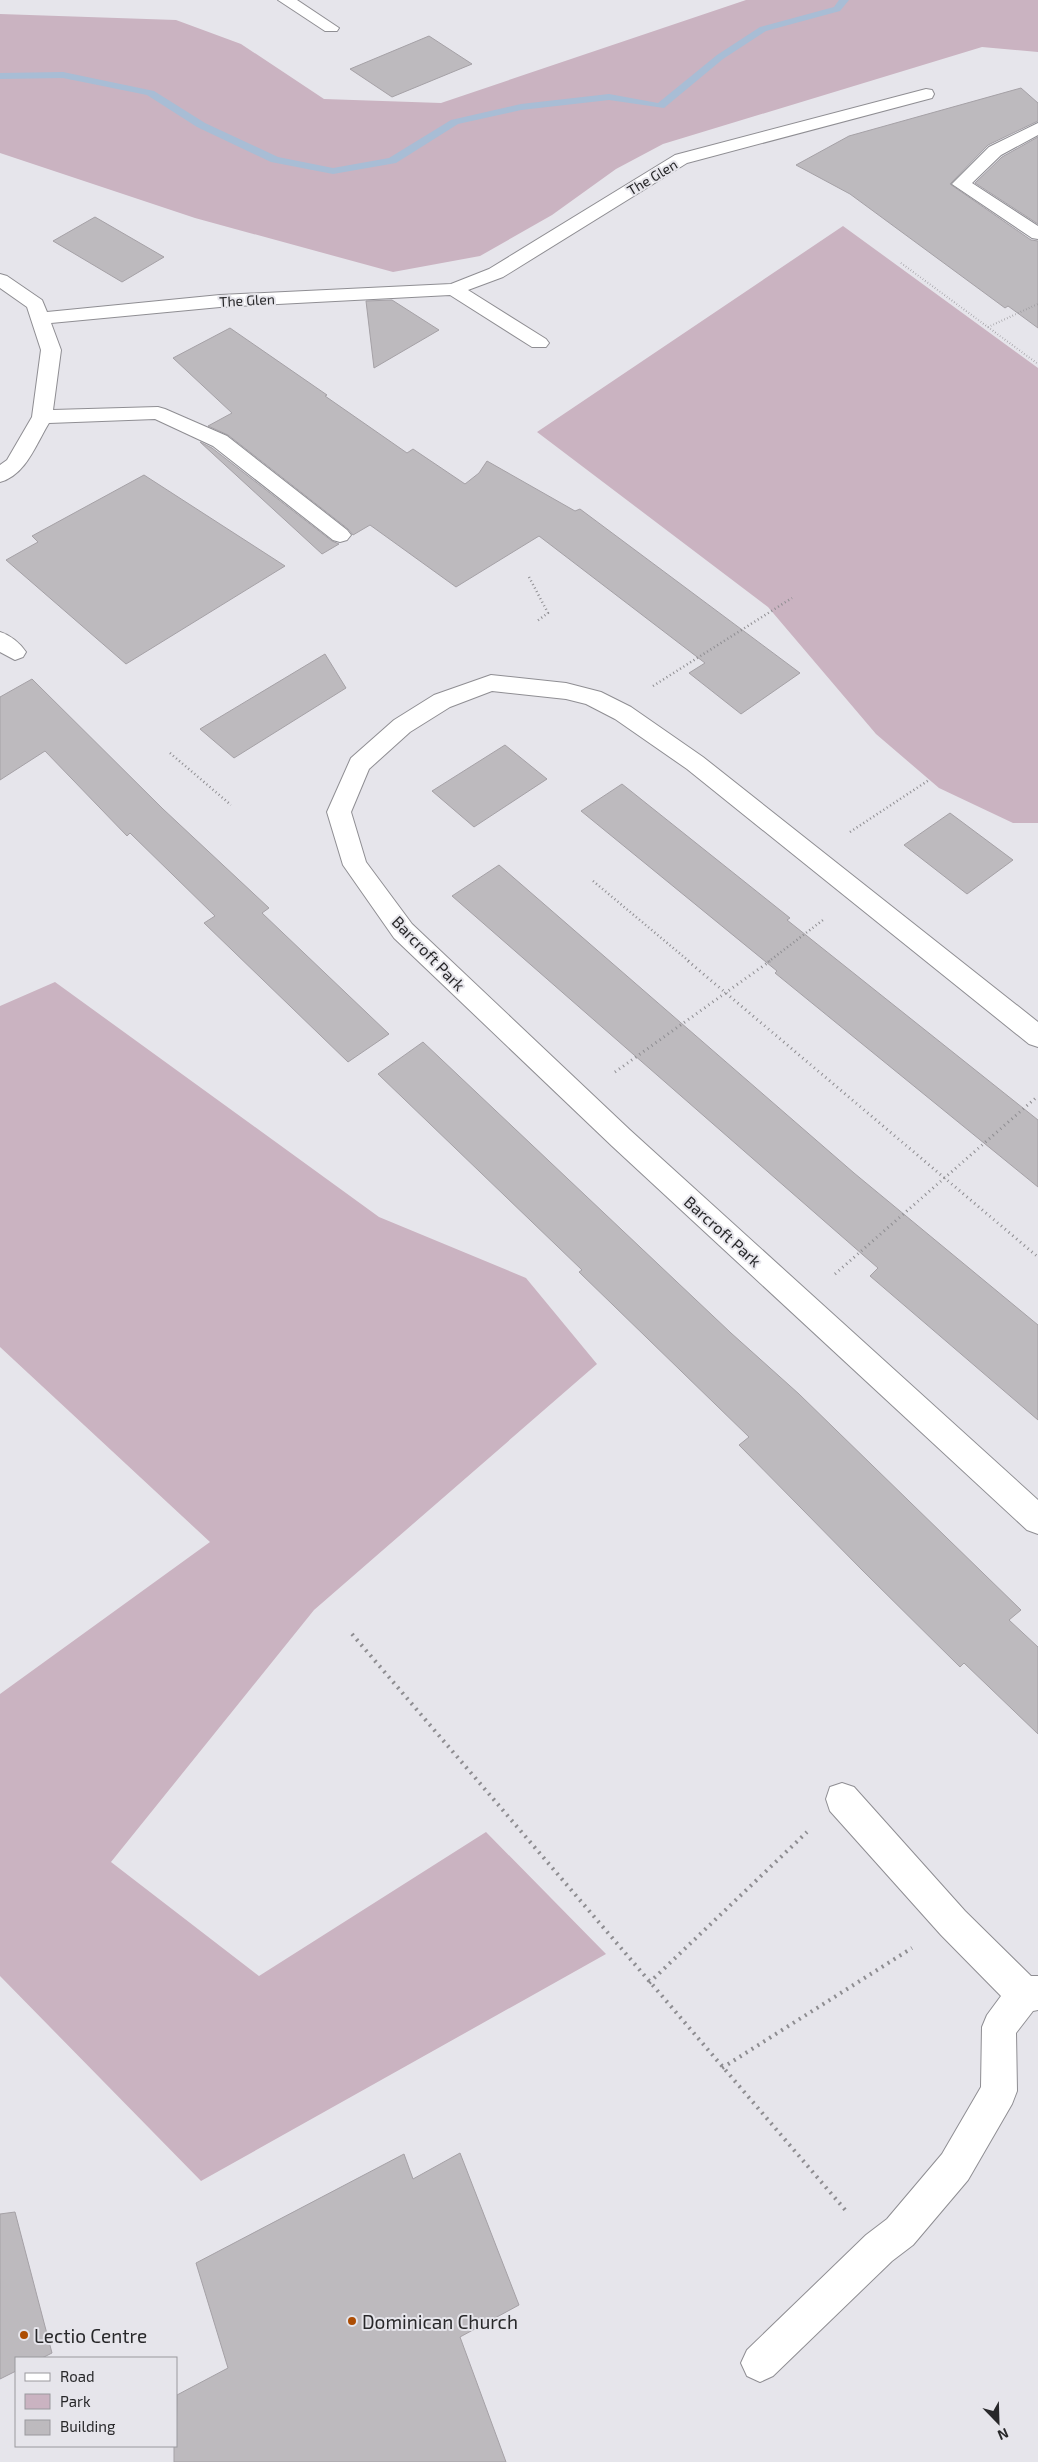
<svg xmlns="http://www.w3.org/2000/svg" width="1038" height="2462" font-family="'Exo 2',sans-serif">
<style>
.green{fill:#cab3c1}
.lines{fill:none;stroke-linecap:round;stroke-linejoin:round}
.stream{fill:#a8bdd5;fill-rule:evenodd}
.building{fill:#bdbabe;stroke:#a5a1a6}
.minor-casing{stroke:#8f8e93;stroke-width:2}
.path-far3{stroke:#8e8d91;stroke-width:2;stroke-dasharray:0.5 2.5;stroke-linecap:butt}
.path-far2{stroke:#8e8d91;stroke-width:2.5;stroke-dasharray:1 3;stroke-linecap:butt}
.path-far1{stroke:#8e8d91;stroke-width:3;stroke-dasharray:1 4;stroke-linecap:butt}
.path{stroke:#8e8d91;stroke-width:4;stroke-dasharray:2 5;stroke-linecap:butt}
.minor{fill:#fff;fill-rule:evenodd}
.poi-dot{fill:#ad4d03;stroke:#e6e5eb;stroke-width:2}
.labels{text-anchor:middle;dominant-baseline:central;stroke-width:4;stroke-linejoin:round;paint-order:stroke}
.far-street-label{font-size:14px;fill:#28282a;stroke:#e6e5eb}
.street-label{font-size:16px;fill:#28282a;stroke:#e6e5eb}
.near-poi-label{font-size:19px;fill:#28282a;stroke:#e6e5eb;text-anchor:start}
</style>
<rect width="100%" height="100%" fill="#e6e5eb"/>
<g class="green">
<path d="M746 0H1038V52L982 47 663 144 616 169 552 215 480 256 393 272 195 218 0 153V14L176 20 241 44 324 99 441 103Z"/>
<path d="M843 226 1038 368V823H1013L939 788 876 734 768 607 537 432Z"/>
<path d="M55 982 379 1217 526 1278 597 1364 314 1610 111 1862 259 1976 486 1832 606 1954 201 2181 0 1976V1694L210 1542 0 1347V1006Z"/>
</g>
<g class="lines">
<path class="stream" d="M839 0H849L840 11 766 31 723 59 664 108 609 100 521 110 458 124 396 163 333 174 271 162 197 127 147 95 63 78 0 79V73L63 72 154 91 205 123 278 157 333 168 389 158 451 120 521 104 609 94 658 103 717 55 760 27 834 7Z"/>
</g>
<g class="building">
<path d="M429 36 472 64 392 97 350 69Z"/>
<path d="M1021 88 1038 103V121L988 145 950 184 1031 240 1038 241V328L1008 306 1005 308 850 194 796 165 849 136Z"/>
<path d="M1038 137V224L975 183 1002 157Z"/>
<path d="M95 217 164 257 122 282 53 241Z"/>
<path d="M392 300 439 330 374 368 366 301Z"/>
<path d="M230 328 327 395 325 396 407 453 413 449 465 484 479 473 487 461 575 511 580 509 800 673 741 714 689 673 705 663 539 536 456 587 370 525 353 535 348 529 228 435 208 426 232 413 173 358Z"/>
<path d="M200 442 212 448 332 541 339 544 322 554Z"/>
<path d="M144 475 285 566 126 664 6 560 38 542 32 536Z"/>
<path d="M325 654 346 688 234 758 200 729Z"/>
<path d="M32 679 163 809 269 908 262 913 389 1034 348 1062 204 923 215 916 130 833 127 836 45 751 0 780V697Z"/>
<path d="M505 745 547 779 474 827 432 791Z"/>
<path d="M622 784 790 918 787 920 1038 1120V1187L775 973 777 971 581 811Z"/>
<path d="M950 813 1013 860 967 894 904 845Z"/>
<path d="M499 865 854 1173 1038 1325V1420L870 1276 878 1268 452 896Z"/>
<path d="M423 1042 731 1333 799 1394 1021 1610 1009 1620 1038 1647V1734L964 1663 960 1667 862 1570 739 1445 749 1437 579 1272 582 1270 378 1074Z"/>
<path d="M460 2153 519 2305 460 2337 506 2462H174V2446H176L177 2395 228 2368 196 2263 404 2154 413 2179Z"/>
<path d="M15 2212 52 2353 42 2358H16V2371L0 2379V2214Z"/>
</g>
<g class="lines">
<g class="minor-casing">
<g id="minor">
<path d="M278 0H297L339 28 337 31H325Z"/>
<path d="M926 89 932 90 934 94 932 98 687 163 503 277 468 290 546 339 549 343 546 347H532L450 295 220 307 51 323 61 350 53 410 158 407 165 409 227 436 347 530 351 535 347 540 340 542 333 540 213 446 155 419 49 423C36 444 26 475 0 482V465L7 460 32 417 41 350 27 307 0 288V274L7 276 42 300 47 312 220 295 451 284 489 269 675 155Z"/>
<path d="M1038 123V135L1001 155 972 183 1038 226V239L1032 238 952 184 989 147Z"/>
<path d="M0 632C10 635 20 643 26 652L23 657 15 660 0 652Z"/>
<path d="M491 675 566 683 601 692 631 707 703 757 1038 1022V1047L1029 1044 687 769 615 719 586 704 566 699 492 691 450 707 410 732 369 769 351 812 366 862 412 924 630 1130 1038 1500V1534L1027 1530 612 1146 394 938 343 865 327 812 351 758 394 720 434 695Z"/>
<path d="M842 1783 854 1787 965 1911 1031 1976H1038V2010L1033 2011 1016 2033 1017 2091 1012 2104 968 2180 913 2245 892 2261 773 2376 760 2382 747 2376 741 2363 747 2350 866 2235 887 2219 942 2154 981 2087 982 2027 987 2015 1001 1996 941 1935 830 1811 826 1799 830 1787Z"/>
</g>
</g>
<g class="path-far3">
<path d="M901 263 1038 364"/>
<path d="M988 327 1038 304"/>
</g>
<g class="path-far2">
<path d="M529 577 548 613 537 621"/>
<path d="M653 686 792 598"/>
<path d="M170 753 231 805"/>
<path d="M850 832 929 780"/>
<path d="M593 881 690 962"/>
<path d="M768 962 823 920"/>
</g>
<g class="path-far1">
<path d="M688 961 1038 1257"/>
<path d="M615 1072 770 961"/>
<path d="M835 1274 1038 1096"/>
</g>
<g class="path">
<path d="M352 1634 847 2212"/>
<path d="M649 1983 807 1832"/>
<path d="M722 2068 912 1948"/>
</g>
<use href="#minor" class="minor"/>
</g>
<g class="poi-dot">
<circle cx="352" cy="2321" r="5"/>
<circle cx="24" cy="2335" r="5"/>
</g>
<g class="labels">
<g class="far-street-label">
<text transform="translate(652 177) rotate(-31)">The Glen</text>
<text transform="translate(247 300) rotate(-3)">The Glen</text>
</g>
<g class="street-label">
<text transform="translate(429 953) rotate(46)">Barcroft Park</text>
<text transform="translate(723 1231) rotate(42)">Barcroft Park</text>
</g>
<g class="near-poi-label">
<text x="362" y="2321">Dominican Church</text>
<text x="34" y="2335">Lectio Centre</text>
</g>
</g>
<rect x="15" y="2357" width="162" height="90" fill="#e6e5eb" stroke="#9a999e"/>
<rect x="25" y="2373" width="25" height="8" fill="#ffffff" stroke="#9a999e"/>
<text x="60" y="2382" font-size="15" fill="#28282a">Road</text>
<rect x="25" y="2394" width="25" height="15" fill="#cab3c1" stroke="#9a999e"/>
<text x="60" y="2407" font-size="15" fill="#28282a">Park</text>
<rect x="25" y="2420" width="25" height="15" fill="#bdbabe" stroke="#9a999e"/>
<text x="60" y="2432" font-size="15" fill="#28282a">Building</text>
<g transform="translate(998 2422) rotate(157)" stroke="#e6e5eb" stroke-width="4" paint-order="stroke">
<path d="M0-4L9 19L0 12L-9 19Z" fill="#28282a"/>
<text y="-8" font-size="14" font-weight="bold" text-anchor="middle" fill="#28282a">N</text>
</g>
</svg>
